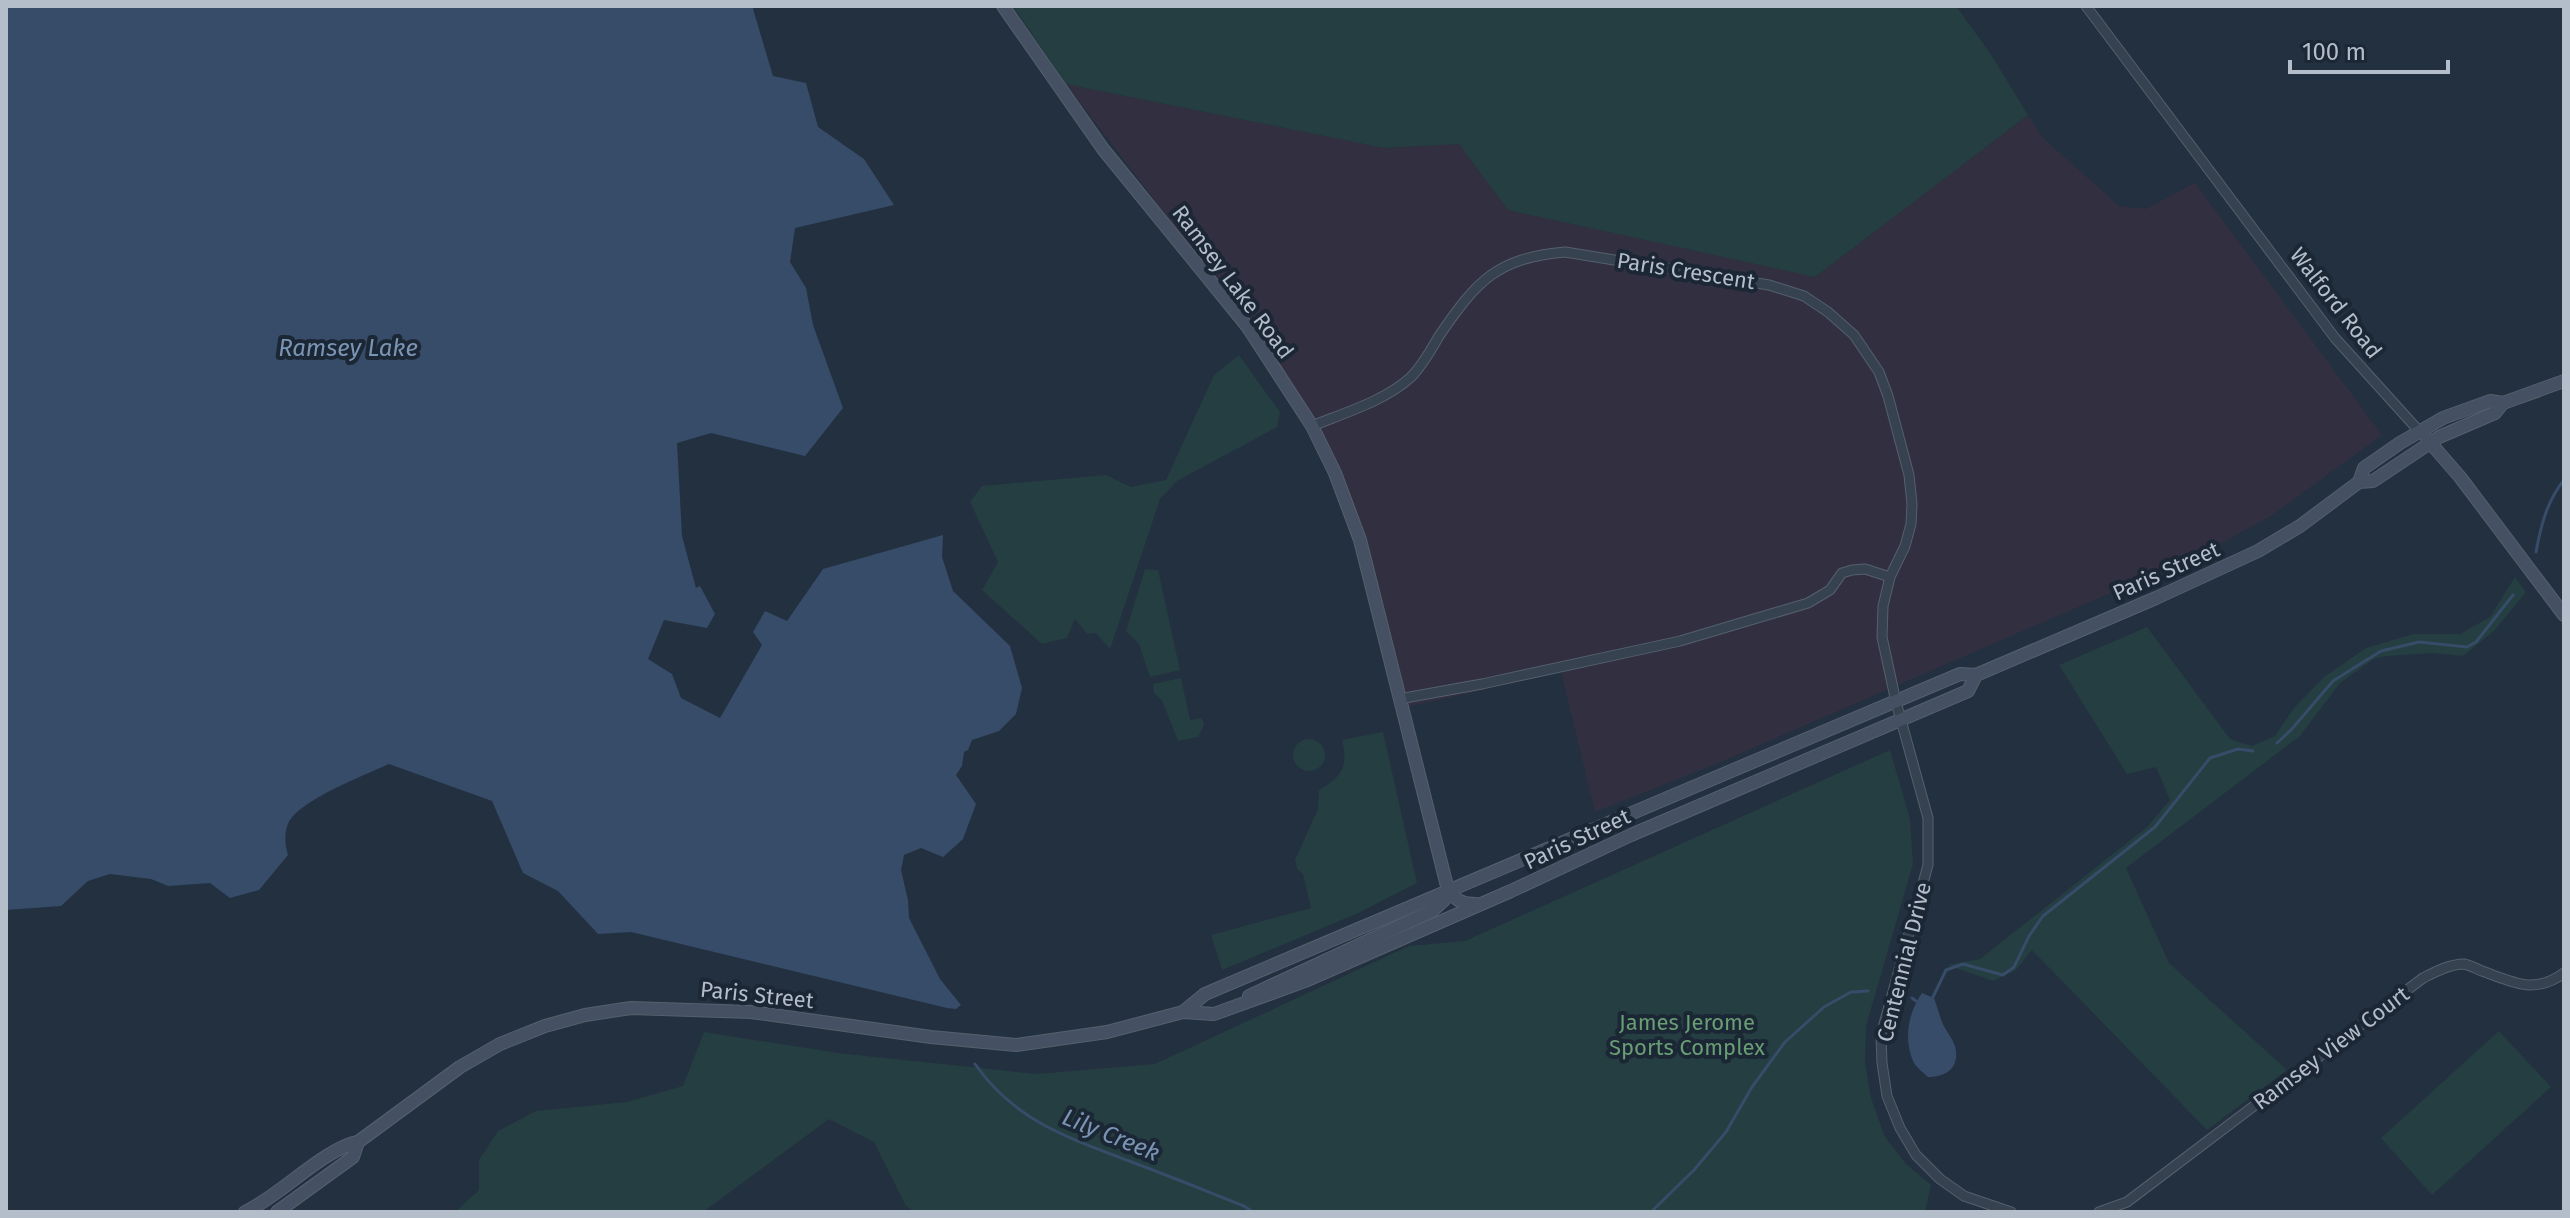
<svg xmlns="http://www.w3.org/2000/svg" width="2570" height="1218" font-family="'Fira Sans',sans-serif">
<style>
.medical{fill:#323040}
.green{fill:#253e41}
.water{fill:#364c68}
.lines{fill:none;stroke-linecap:round;stroke-linejoin:round}
.stream{stroke:#364c68;stroke-width:3}
.street-casing{stroke:#55606d;stroke-width:11}
.secondary-casing{stroke:#55606d;stroke-width:14}
.street{stroke:#374250;stroke-width:9}
.secondary{stroke:#455163;stroke-width:12}
.labels{text-anchor:middle;dominant-baseline:central;stroke-width:8;stroke-linejoin:round;paint-order:stroke}
.street-label{font-size:22px;fill:#b4bdca;stroke:#1c2735}
.park-label{font-size:22px;fill:#699d74;stroke:#1c2735}
.water-label{font-size:24px;font-style:italic;fill:#7a94b3;stroke:#1c2735}
</style>
<rect width="100%" height="100%" fill="#233040"/>
<path class="medical" d="M1066 84 1384 148 1459 144 1508 210 1815 277 2028 115 2042 137 2119 206 2146 209 2195 183 2382 435 2271 516 2205 552 1718 763 1595 812 1561 672 1407 707 1335 473 1249 324Z"/>
<g class="green">
<path d="M1013 6H1956L1990 53 2028 115 1815 277 1508 210 1459 144 1384 148 1066 84Z"/>
<path d="M1239 355 1280 412 1277 427 1177 481 1160 499 1110 649 1096 633 1087 634 1075 619 1067 638 1042 644 982 590 998 562 970 502 982 486 1106 475 1131 487 1166 480 1214 375Z"/>
<path d="M1145 569 1158 570 1180 670 1150 677 1139 644 1126 631Z"/>
<path d="M2515 577 2526 592 2494 631 2463 656 2432 653 2387 656 2374 659 2340 683 2300 736 2126 868 2169 963 2287 1070 2207 1130 2032 950 2016 970 1993 981 1947 965 1980 959 2147 827 2170 800 2156 767 2127 774 2059 665 2147 627 2230 739 2252 746 2275 736 2294 708 2324 677 2366 648 2413 634H2460L2490 617Z"/>
<path d="M1181 678 1190 720 1202 718 1204 725 1198 737 1178 741 1162 700 1154 693 1153 684Z"/>
<path d="M1383 732 1417 883 1356 914 1222 970 1211 935 1311 908 1303 874 1297 869 1295 860 1318 809 1319 790C1343 776 1348 767 1342 740Z"/>
<circle cx="1309" cy="755" r="16"/>
<path d="M1890 750 1910 819 1913 864 1866 1026 1865 1063 1871 1098 1885 1137 1906 1164 1931 1185 1925 1212H915L906 1206 874 1142 829 1119 703 1212H455L479 1190V1160L498 1131 536 1111 627 1102 683 1086 704 1032 838 1053 1036 1074 1155 1064 1409 946 1465 941Z"/>
<path d="M2499 1031 2551 1087 2432 1195 2381 1138Z"/>
</g>
<g class="water">
<path d="M6 6H756L753 9 773 76 806 83 818 127 864 159 894 205 795 228 790 262 806 288 813 325 843 408 805 456 711 433 677 443 682 536 696 588 700 586 715 614 707 628 664 620 648 659 672 674 681 698 720 718 762 645 753 632 765 611 787 621 823 569 943 535 942 557 953 591 1010 646 1022 688 1016 714 999 731 972 740 968 750 964 752 962 766 956 775 976 804 963 839 943 857 921 848 904 855 901 870 908 900 909 918 940 979 961 1005 956 1009 947 1008 631 932 598 934 558 891 523 873 492 801 389 764C365 775 297 801 288 824 284 833 285 846 288 855L259 890 230 898 210 883 168 886 151 879 110 874 88 881 61 906 6 910Z"/>
<path d="M1922 993 1934 998C1937 1006 1939 1014 1942 1022 1946 1032 1955 1040 1956 1051 1958 1070 1944 1077 1928 1077 1924 1073 1917 1068 1914 1063 1903 1040 1908 1013 1922 993Z"/>
</g>
<g class="lines">
<g class="stream">
<path d="M2536 552C2541 525 2547 501 2564 480"/>
<path d="M2277 743 2291 730 2333 681 2381 651 2419 642 2467 647 2476 642 2513 595"/>
<path d="M1933 997 1946 970 1963 964 2003 975 2014 967 2029 936 2043 916 2155 827 2210 758 2238 749 2253 751"/>
<path d="M1912 998 1916 1001"/>
<path d="M975 1064C1015 1121 1067 1137 1129 1161 1167 1175 1206 1191 1244 1206L1253 1212"/>
<path d="M1651 1212 1694 1170 1726 1132 1752 1087 1785 1042 1824 1007 1851 992 1868 991"/>
</g>
<g class="street-casing">
<g id="street">
<path d="M2086 6 2335 338 2419 431"/>
<path d="M1312 426C1344 413 1385 401 1411 377 1422 366 1431 350 1439 336 1477 281 1496 258 1565 252L1769 285 1804 296 1828 312 1854 335 1879 372 1888 396 1909 475 1912 504 1911 524 1905 546 1890 577 1883 606 1882 637 1896 702 1928 818V865L1881 1035 1882 1063 1887 1096 1900 1128 1916 1155 1940 1179 1964 1196 2011 1212"/>
<path d="M1399 699 1482 684 1680 641 1808 603 1830 590 1842 573 1852 570 1865 569 1890 577"/>
<path d="M2099 1212 2127 1202 2423 978C2435 972 2450 964 2464 964 2470 965 2477 969 2482 971 2513 982 2534 995 2564 973"/>
</g>
</g>
<g class="secondary-casing">
<g id="secondary">
<path d="M1003 6 1103 149 1247 326 1312 426 1335 473 1360 540 1448 890C1456 901 1463 904 1476 904"/>
<path d="M2427 439 2460 477 2564 615"/>
<path d="M2359 482 2364 468 2400 443 2443 418 2490 401 2503 403 2564 381"/>
<path d="M1249 996 1432 911 1444 900 1448 890"/>
<path d="M1183 1012 1205 994 1960 674 1976 675 2156 598 2258 551 2300 526 2359 482 2373 481 2439 437 2495 413 2503 403"/>
<path d="M245 1212C280 1196 325 1148 358 1142L460 1067 500 1044 545 1026 585 1015 631 1008 751 1012 931 1037 1016 1045 1107 1032 1183 1012 1214 1014 1305 981 1511 891 1631 835 1968 691 1976 675"/>
<path d="M277 1212 353 1157 358 1142"/>
</g>
</g>
<use href="#street" class="street"/>
<use href="#secondary" class="secondary"/>
</g>
<g class="labels">
<g class="street-label">
<text transform="translate(1686 271) rotate(9)">Paris Crescent</text>
<text transform="translate(1233 282) rotate(53)">Ramsey Lake Road</text>
<text transform="translate(2336 303) rotate(52)">Walford Road</text>
<text transform="translate(2166 571) rotate(-24)">Paris Street</text>
<text transform="translate(1577 839) rotate(-25)">Paris Street</text>
<text transform="translate(1904 962) rotate(-76)">Centennial Drive</text>
<text transform="translate(757 995) rotate(6)">Paris Street</text>
<text transform="translate(2331 1048) rotate(-37)">Ramsey View Court</text>
</g>
<g class="park-label">
<text x="1687" y="1022">James Jerome<tspan x="1687" dy="25">Sports Complex</tspan></text>
</g>
<g class="water-label">
<text x="348" y="348">Ramsey Lake</text>
<text transform="translate(1111 1135) rotate(22)">Lily Creek</text>
</g>
</g>
<rect width="2570" height="1218" fill="none" stroke="#b4bdca" stroke-width="16"/>
<path d="M2290 60v12h158v-12" fill="none" stroke="#b4bdca" stroke-width="4"/>
<text x="2302" y="60" font-size="24" fill="#b4bdca" stroke="#1c2735" stroke-width="6" paint-order="stroke">100 m</text>
</svg>
